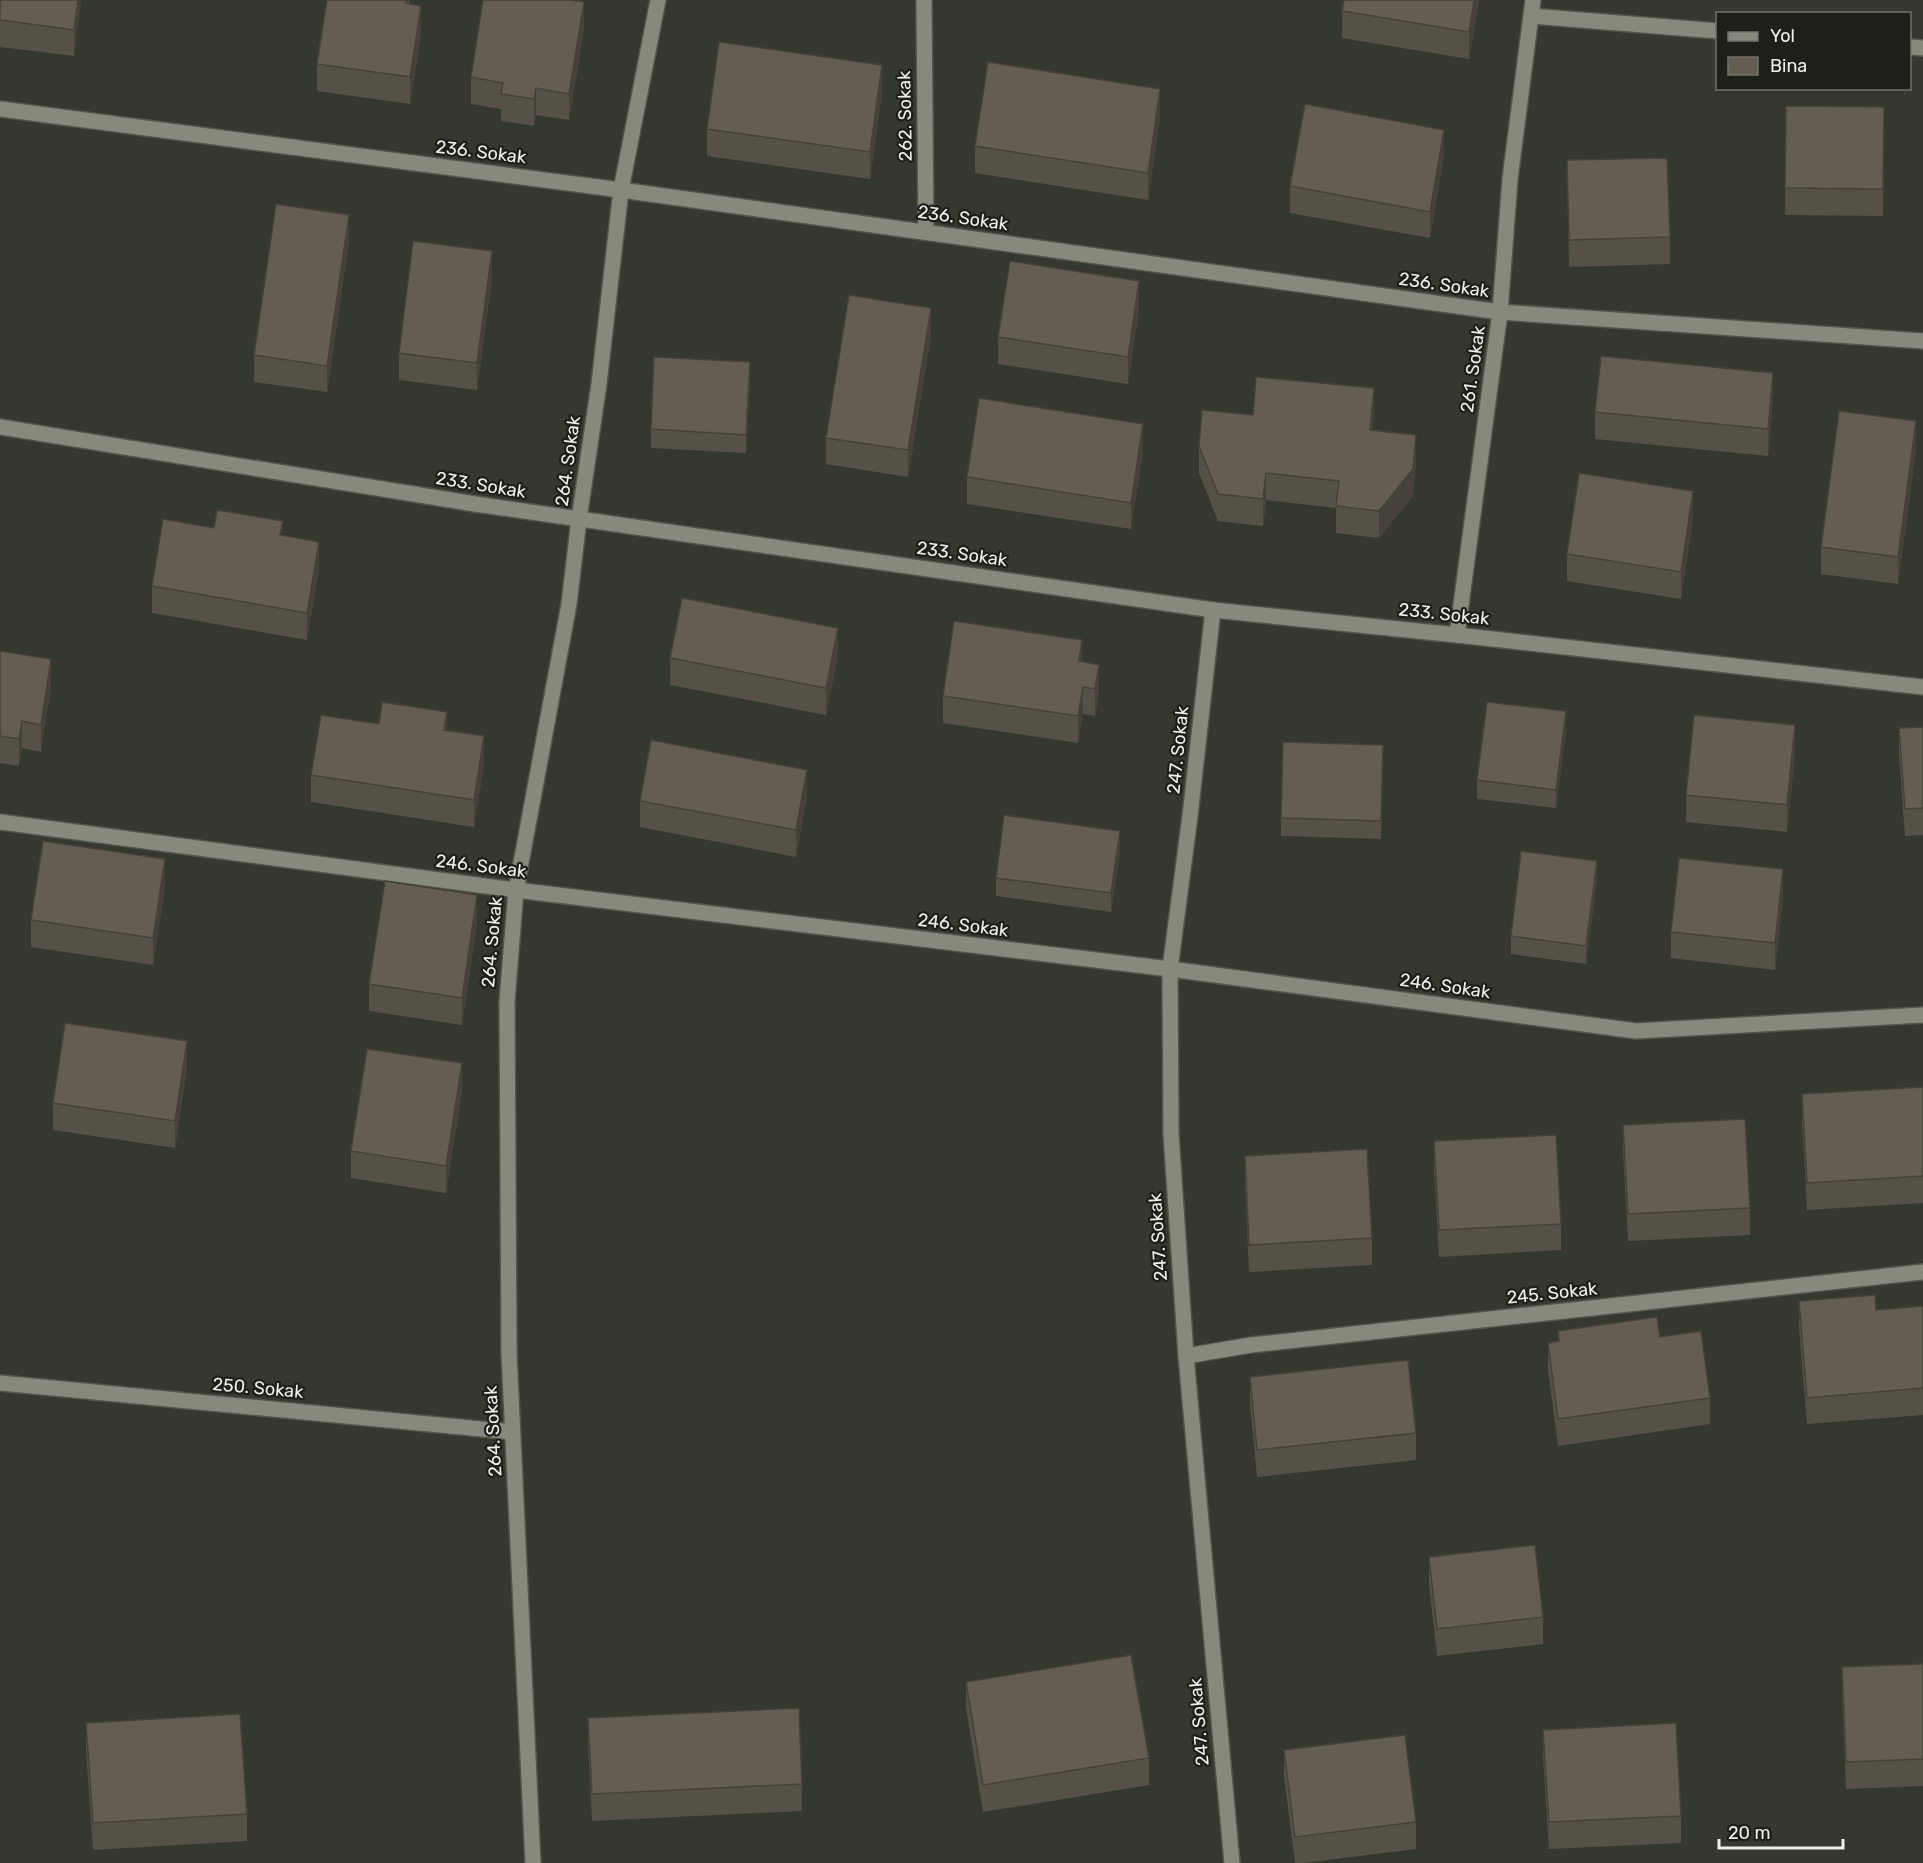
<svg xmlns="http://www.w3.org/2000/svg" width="1923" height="1863" font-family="Rubik,sans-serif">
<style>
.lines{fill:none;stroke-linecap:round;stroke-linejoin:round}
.minor-casing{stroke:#53554b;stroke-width:18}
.minor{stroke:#868a7c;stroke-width:15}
.wall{fill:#565147}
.shaded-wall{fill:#464239}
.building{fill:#645e52;stroke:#464239;stroke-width:1.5}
.labels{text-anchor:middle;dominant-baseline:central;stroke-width:4.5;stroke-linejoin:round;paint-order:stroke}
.street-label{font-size:18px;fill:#eef0e9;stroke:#1d1f19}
</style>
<rect width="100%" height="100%" fill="#35382c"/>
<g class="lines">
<g class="minor-casing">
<g id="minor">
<path d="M924 0 926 232"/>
<path d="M1531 16 1718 31"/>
<path d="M1910 47 1923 48"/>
<path d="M0 109 621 190 1500 312 1923 341"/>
<path d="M0 427 475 504 1213 610 1457 635 1923 687"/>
<path d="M1213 610 1190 816 1170 969 1171 1134 1186 1356 1232 1863"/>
<path d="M1457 635 1500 312 1510 179 1533 0"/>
<path d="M0 822 516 890 1170 969 1636 1031 1923 1015"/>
<path d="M1186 1356 1251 1345 1923 1272"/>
<path d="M0 1383 512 1432"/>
<path d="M533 1863 509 1353 507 1001 516 890 569 604 579 519 599 384 621 190 658 0"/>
</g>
</g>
<use href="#minor" class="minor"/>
</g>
<g class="wall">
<path d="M0 0H81L74 56 0 47Z"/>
<path d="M409 0V4L421 33 410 104 317 91V64Z"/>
<path d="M1344 0H1479L1469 59 1342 38V11Z"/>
<path d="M584 29 569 120 536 115 534 126 501 121V109L471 104V77Z"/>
<path d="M882 92 870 179 707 156V129Z"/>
<path d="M1786 106 1884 107 1883 216 1785 215Z"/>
<path d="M1160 116 1148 200 975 173V146Z"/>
<path d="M1444 156 1430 238 1290 213V186Z"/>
<path d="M1567 160 1670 237V264L1569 267Z"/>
<path d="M349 241 327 392 254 382V355Z"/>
<path d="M492 278 477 390 399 380V353Z"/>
<path d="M1139 308 1128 384 998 364V337Z"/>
<path d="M931 335 908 477 826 464V438Z"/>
<path d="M750 380 746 453 651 448V429Z"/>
<path d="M1773 399 1768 456 1595 439V412Z"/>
<path d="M1374 414 1372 431 1416 462 1413 496 1379 538 1336 533V508L1266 500 1263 526 1218 521 1199 473V446L1253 415Z"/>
<path d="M1916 448 1898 584 1821 574V547Z"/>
<path d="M1143 451 1131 529 967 504V477Z"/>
<path d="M1693 518 1681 599 1567 581V554Z"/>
<path d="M214 528 283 536 319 569 307 640 152 613V586Z"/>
<path d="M0 651 51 686 41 752 22 748 19 766 0 763Z"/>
<path d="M838 655 826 715 670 685V658Z"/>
<path d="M1082 662 1099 692 1095 716 1083 714 1078 743 943 723V696Z"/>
<path d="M379 724 447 731 484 763 474 827 311 802V775Z"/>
<path d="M1923 727V835L1905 836 1899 755V728Z"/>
<path d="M1566 729 1556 808 1477 799V780Z"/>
<path d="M1795 752 1787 832 1686 822V795Z"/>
<path d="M1383 764 1381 839 1281 836V818Z"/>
<path d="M807 797 796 857 640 827V801Z"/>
<path d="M1120 849 1111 912 996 896V878Z"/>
<path d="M1597 879 1586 964 1511 954V936Z"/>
<path d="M165 886 153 965 31 947V920Z"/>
<path d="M1783 896 1775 970 1671 958V932Z"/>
<path d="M477 922 462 1025 369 1011V984Z"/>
<path d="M187 1068 175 1148 53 1130V1103Z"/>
<path d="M1923 1087V1203L1807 1210 1802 1121V1094Z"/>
<path d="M462 1090 446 1193 351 1178V1151Z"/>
<path d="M1623 1125 1750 1208V1235L1628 1241 1623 1152Z"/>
<path d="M1434 1141 1561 1224V1250L1439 1257 1434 1168Z"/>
<path d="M1245 1156 1372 1238V1265L1249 1272 1245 1183Z"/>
<path d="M1799 1301 1876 1310 1923 1306V1415L1807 1424 1799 1328Z"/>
<path d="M1558 1331 1660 1337 1710 1398V1424L1558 1446 1548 1370V1343L1558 1342Z"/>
<path d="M1250 1377 1416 1433V1460L1257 1477 1250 1404Z"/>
<path d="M1429 1557 1543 1617V1644L1437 1656 1429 1584Z"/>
<path d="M1923 1664V1786L1846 1789 1842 1694V1667Z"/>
<path d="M966 1682 1149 1758V1785L983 1812 966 1708Z"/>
<path d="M588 1718 802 1784V1811L592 1821 588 1744Z"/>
<path d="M86 1723 247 1814V1841L93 1850 86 1750Z"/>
<path d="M1543 1730 1681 1816V1843L1549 1849 1543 1756Z"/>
<path d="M1284 1750 1416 1822V1849L1303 1863H1295L1284 1776Z"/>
</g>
<g class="shaded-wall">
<path d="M78 0H81L74 56V30Z"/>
<path d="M1474 0H1479L1469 59V32Z"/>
<path d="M584 2V29L569 120V94Z"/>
<path d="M421 6V33L410 104V77Z"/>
<path d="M882 65V92L870 179V152Z"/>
<path d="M536 88V115L534 126V99Z"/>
<path d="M1160 89V116L1148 200V173Z"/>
<path d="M1444 130V156L1430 238V212Z"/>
<path d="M349 215V241L327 392V366Z"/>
<path d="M492 251V278L477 390V363Z"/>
<path d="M1139 281V308L1128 384V357Z"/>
<path d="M931 308V335L908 477V450Z"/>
<path d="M750 362V380L746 453V435Z"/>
<path d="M1773 373V399L1768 456V429Z"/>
<path d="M1374 388V414L1370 457V430Z"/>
<path d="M1916 421V448L1898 584V557Z"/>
<path d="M1143 424V451L1131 529V503Z"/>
<path d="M1416 435V462L1413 496 1379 538V511Z"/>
<path d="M1266 473V500L1263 526V499Z"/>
<path d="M1693 491V518L1681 599V572Z"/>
<path d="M319 542V569L307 640V613Z"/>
<path d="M838 628V655L826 715V688Z"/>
<path d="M1082 640V667L1079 661Z"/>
<path d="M51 659V686L41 752V725Z"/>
<path d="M1099 665V692L1095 716V689Z"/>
<path d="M1083 687V714L1078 743V716Z"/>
<path d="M1566 711V729L1556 808V790Z"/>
<path d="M447 712V739L444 730Z"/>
<path d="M22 721V748L19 766V739Z"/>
<path d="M1795 725V752L1787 832V805Z"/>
<path d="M484 736V763L474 827V800Z"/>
<path d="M807 770V797L796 857V830Z"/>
<path d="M1120 831V849L1111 912V893Z"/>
<path d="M165 859V886L153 965V938Z"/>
<path d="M1597 861V879L1586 964V946Z"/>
<path d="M1783 869V896L1775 970V943Z"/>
<path d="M477 895V922L462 1025V998Z"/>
<path d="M187 1041V1068L175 1148V1121Z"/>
<path d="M462 1063V1090L446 1193V1166Z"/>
</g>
<g class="building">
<path d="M0 0H78L74 30 0 20Z"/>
<path d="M327 0H406V3L421 6 410 77 317 64Z"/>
<path d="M483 0H570L584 2 569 94 536 88 534 99 501 94 503 83 471 77Z"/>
<path d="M1344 0H1474L1469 32 1342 11Z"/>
<path d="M719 42 882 65 870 152 707 129Z"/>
<path d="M988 62 1160 89 1148 173 975 146Z"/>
<path d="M1305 104 1444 130 1430 212 1290 186Z"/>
<path d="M1786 106 1884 107 1883 189 1785 188Z"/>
<path d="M1667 158 1670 237 1569 240 1567 160Z"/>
<path d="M276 204 349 215 327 366 254 355Z"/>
<path d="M413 241 492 251 477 363 399 353Z"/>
<path d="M1010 261 1139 281 1128 357 998 337Z"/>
<path d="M849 295 931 308 908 450 826 438Z"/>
<path d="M1601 356 1773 373 1768 429 1595 412Z"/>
<path d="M654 357 750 362 746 435 651 429Z"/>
<path d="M1256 377 1374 388 1370 430 1416 435 1413 469 1379 511 1336 506 1339 481 1266 473 1263 499 1218 494 1199 446 1202 410 1253 415Z"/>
<path d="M979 398 1143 424 1131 503 967 477Z"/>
<path d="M1839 411 1916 421 1898 557 1821 547Z"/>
<path d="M1579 473 1693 491 1681 572 1567 554Z"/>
<path d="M217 510 283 521 280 535 319 542 307 613 152 586 163 519 214 528Z"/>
<path d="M682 598 838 628 826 688 670 658Z"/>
<path d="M954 621 1082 640 1079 661 1099 665 1095 689 1083 687 1078 716 943 696Z"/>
<path d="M0 651 51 659 41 725 22 721 19 739 0 736Z"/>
<path d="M382 702 447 712 444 730 484 736 474 800 311 775 321 715 379 724Z"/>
<path d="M1487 702 1566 711 1556 790 1477 780Z"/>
<path d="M1694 715 1795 725 1787 805 1686 795Z"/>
<path d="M1923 727V808L1905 809 1899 728Z"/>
<path d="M651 740 807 770 796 830 640 801Z"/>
<path d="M1283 742 1383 745 1381 821 1281 818Z"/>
<path d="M1004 815 1120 831 1111 893 996 878Z"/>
<path d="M43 841 165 859 153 938 31 920Z"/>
<path d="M1521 851 1597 861 1586 946 1511 936Z"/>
<path d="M1679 858 1783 869 1775 943 1671 932Z"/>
<path d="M385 881 477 895 462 998 369 984Z"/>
<path d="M65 1023 187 1041 175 1121 53 1103Z"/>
<path d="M367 1049 462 1063 446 1166 351 1151Z"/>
<path d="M1923 1087V1176L1807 1183 1802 1094Z"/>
<path d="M1745 1119 1750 1208 1628 1214 1623 1125Z"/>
<path d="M1556 1135 1561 1224 1439 1230 1434 1141Z"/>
<path d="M1367 1149 1372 1238 1249 1245 1245 1156Z"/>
<path d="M1875 1295 1876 1310 1923 1306V1388L1807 1398 1799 1301Z"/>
<path d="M1657 1317 1660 1337 1701 1331 1710 1398 1558 1419 1548 1343 1559 1341 1558 1331Z"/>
<path d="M1408 1360 1416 1433 1257 1450 1250 1377Z"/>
<path d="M1535 1545 1543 1617 1437 1629 1429 1557Z"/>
<path d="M1131 1655 1149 1758 983 1785 966 1682Z"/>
<path d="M1923 1664V1759L1846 1762 1842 1667Z"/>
<path d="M799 1708 802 1784 592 1794 588 1718Z"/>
<path d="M240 1714 247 1814 93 1823 86 1723Z"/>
<path d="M1676 1723 1681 1816 1549 1822 1543 1730Z"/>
<path d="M1405 1735 1416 1822 1295 1837 1284 1750Z"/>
</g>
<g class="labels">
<g class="street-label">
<text transform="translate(905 116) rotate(-91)">262. Sokak</text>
<text transform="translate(481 152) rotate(7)">236. Sokak</text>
<text transform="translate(963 218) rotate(8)">236. Sokak</text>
<text transform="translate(1444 285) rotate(8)">236. Sokak</text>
<text transform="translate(1473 369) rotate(-82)">261. Sokak</text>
<text transform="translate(568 461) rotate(-82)">264. Sokak</text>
<text transform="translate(481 485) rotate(9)">233. Sokak</text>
<text transform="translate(962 554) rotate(8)">233. Sokak</text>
<text transform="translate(1444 614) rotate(6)">233. Sokak</text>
<text transform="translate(1178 750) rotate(-84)">247. Sokak</text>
<text transform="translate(481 866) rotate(7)">246. Sokak</text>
<text transform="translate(963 925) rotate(7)">246. Sokak</text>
<text transform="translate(492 942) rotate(-85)">264. Sokak</text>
<text transform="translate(1445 986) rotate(8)">246. Sokak</text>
<text transform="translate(1158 1237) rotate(-94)">247. Sokak</text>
<text transform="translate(1552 1293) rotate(-6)">245. Sokak</text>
<text transform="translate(258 1388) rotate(5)">250. Sokak</text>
<text transform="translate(493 1431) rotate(-93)">264. Sokak</text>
<text transform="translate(1199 1722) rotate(-95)">247. Sokak</text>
</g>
</g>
<rect x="1716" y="12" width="195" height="78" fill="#1d1f19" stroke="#71736c" stroke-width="1.5"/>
<rect x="1728" y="32" width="30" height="9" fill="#868a7c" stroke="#71736c" stroke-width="1.5"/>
<text x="1770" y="42" font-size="18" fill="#eef0e9">Yol</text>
<rect x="1728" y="57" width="30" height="18" fill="#645e52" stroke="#71736c" stroke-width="1.5"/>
<text x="1770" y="72" font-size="18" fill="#eef0e9">Bina</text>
<path d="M1719 1839v9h124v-9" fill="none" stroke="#eef0e9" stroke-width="3"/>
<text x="1728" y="1839" font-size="18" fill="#eef0e9" stroke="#1d1f19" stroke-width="4.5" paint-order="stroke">20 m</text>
</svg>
